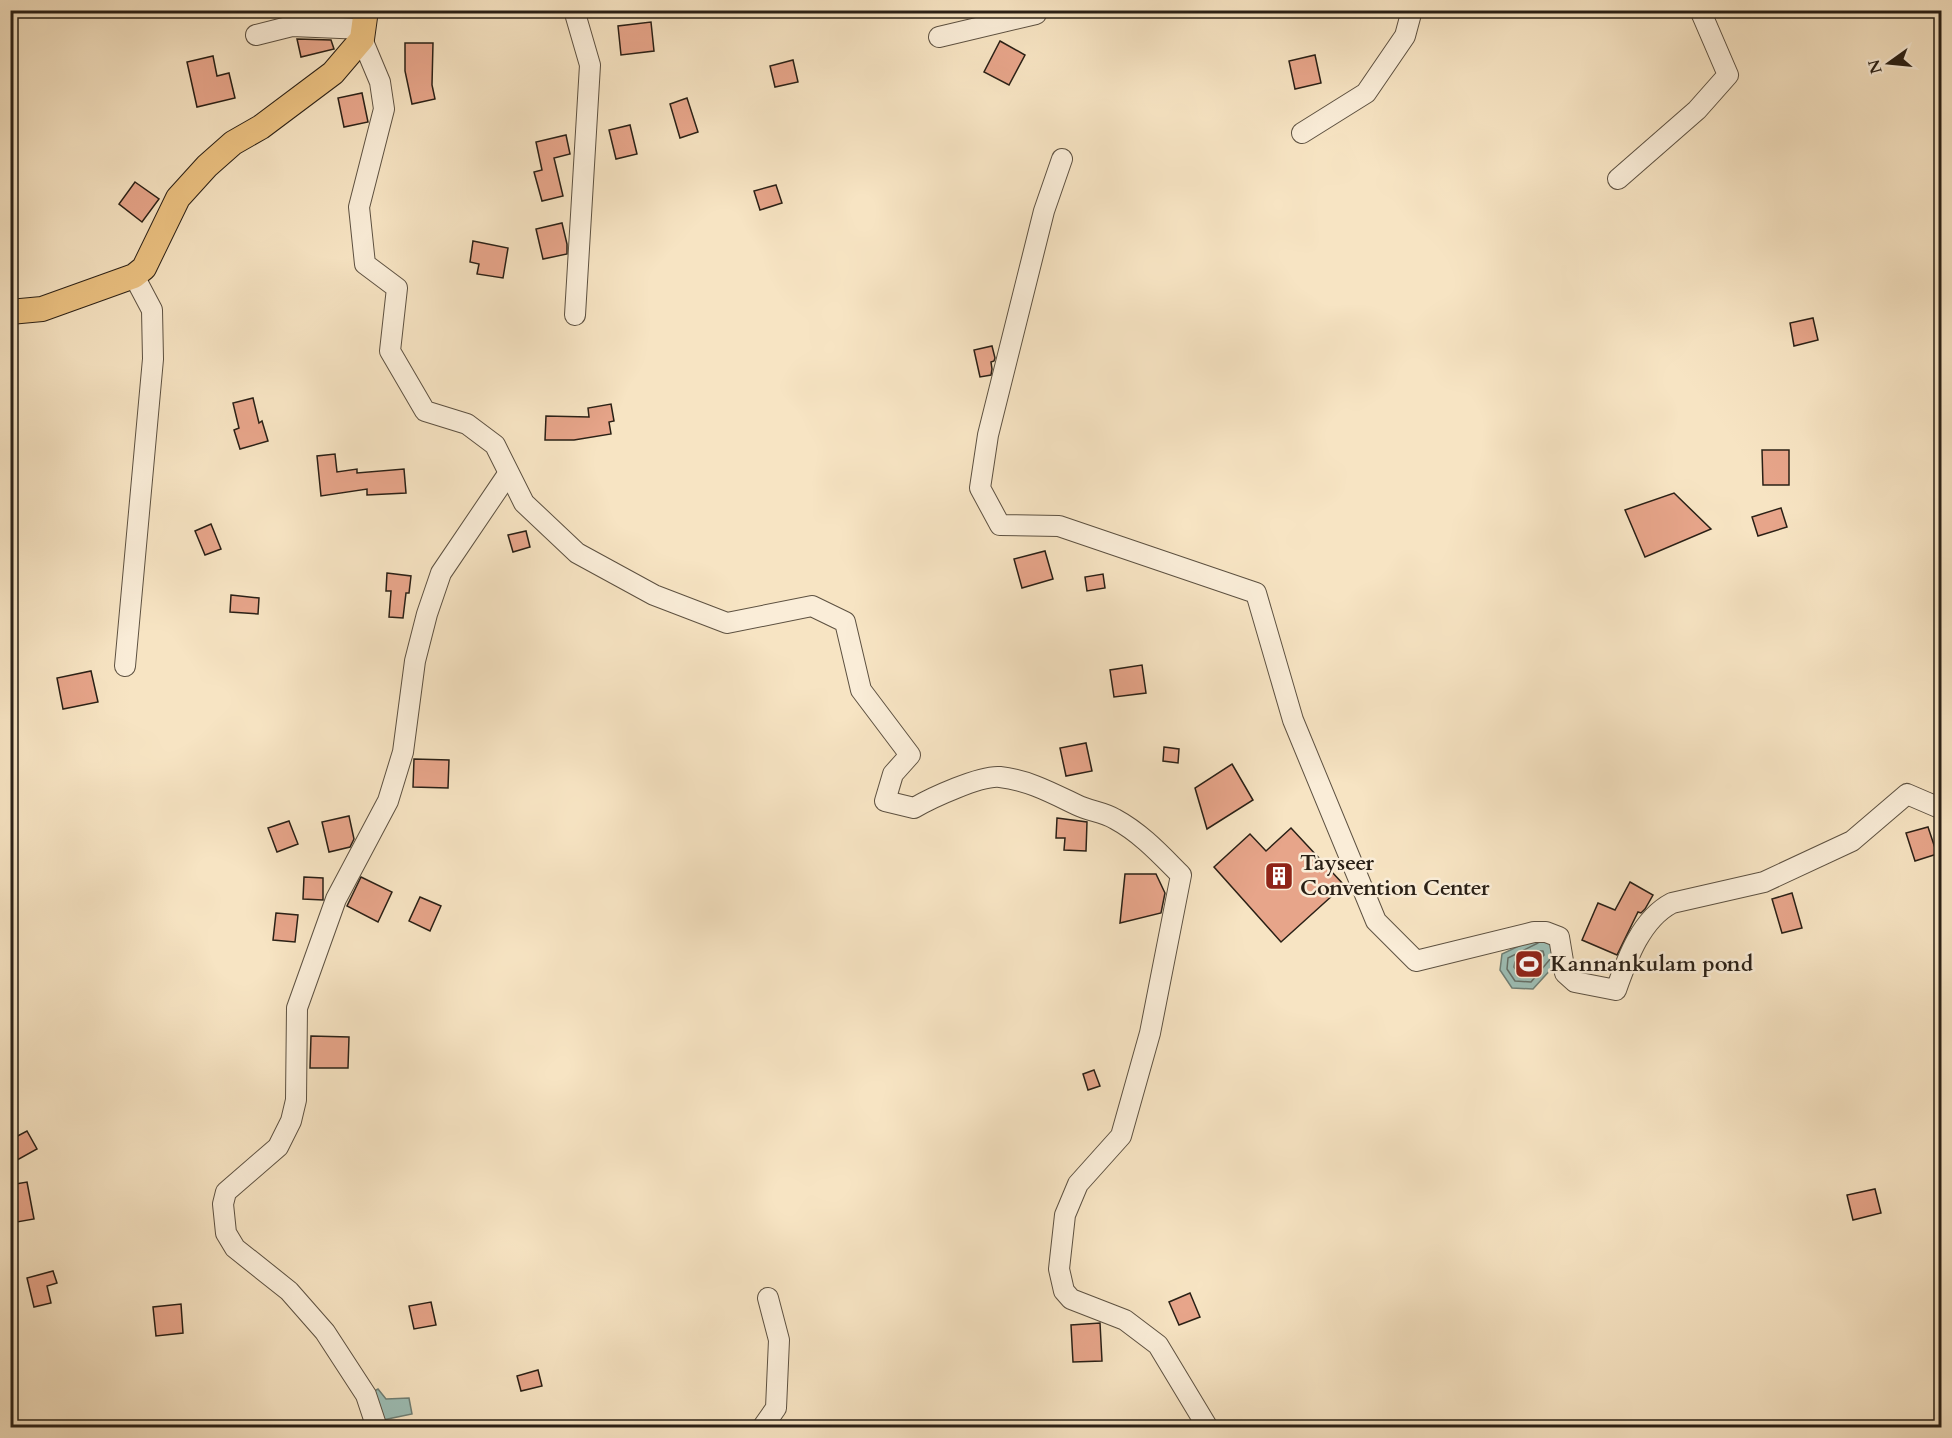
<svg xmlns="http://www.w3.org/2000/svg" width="1952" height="1438" font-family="Cardo,serif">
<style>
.water{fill:#9dbeb5;stroke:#6f7f75;stroke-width:1.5}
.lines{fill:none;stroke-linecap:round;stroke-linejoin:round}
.shore{stroke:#646f66;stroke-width:1.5}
.building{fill:#e7a58a;stroke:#2a2016;stroke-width:1.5}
.minor-casing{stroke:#5d5141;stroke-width:22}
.major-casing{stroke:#2a2016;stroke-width:26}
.minor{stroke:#faedd8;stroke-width:20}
.major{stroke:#ecc282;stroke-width:24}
.labels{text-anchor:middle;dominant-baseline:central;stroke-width:5;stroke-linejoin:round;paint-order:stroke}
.poi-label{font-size:22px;font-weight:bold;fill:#2a2016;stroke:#faedd8;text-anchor:start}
</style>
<rect width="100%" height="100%" fill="#f7e4c3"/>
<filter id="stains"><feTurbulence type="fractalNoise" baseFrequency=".00333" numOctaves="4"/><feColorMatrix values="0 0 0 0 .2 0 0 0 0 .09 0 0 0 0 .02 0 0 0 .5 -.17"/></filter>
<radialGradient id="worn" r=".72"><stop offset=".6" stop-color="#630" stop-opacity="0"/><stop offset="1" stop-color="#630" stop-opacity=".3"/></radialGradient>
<g class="water">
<path d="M1540 936 1550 938 1559 955 1553 967 1533 989 1512 988 1500 970 1502 954Z"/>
<path d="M378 1389 386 1399 409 1398 412 1414 373 1422 367 1395Z"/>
</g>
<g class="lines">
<g class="shore">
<path d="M1538 943 1508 958 1507 969 1515 981 1531 982 1551 958"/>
<path d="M1540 951H1543L1544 955 1529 974H1519L1514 967 1515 962Z"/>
</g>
</g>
<g class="building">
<path d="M651 22 654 51 621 55 618 26Z"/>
<path d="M297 39 331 40 334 49 301 57Z"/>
<path d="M1000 41 1025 55 1009 85 984 72Z"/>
<path d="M405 43H433L432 85 435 99 412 104 405 71Z"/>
<path d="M1315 55 1321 83 1295 89 1289 61Z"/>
<path d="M213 56 217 76 229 73 235 98 197 107 187 62Z"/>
<path d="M793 60 798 82 775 87 770 66Z"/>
<path d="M362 93 368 122 344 127 338 98Z"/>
<path d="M687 98 698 132 680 138 670 104Z"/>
<path d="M630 125 637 154 616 159 609 130Z"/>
<path d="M566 135 570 154 554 158 563 196 542 201 534 172 542 170 536 142Z"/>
<path d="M135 182 159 199 142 222 119 204Z"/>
<path d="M776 185 782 203 760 210 754 191Z"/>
<path d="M562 223 567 244V254L543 259 536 229Z"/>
<path d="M473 241 508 248 503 278 477 274 479 264 470 262Z"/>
<path d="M1813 318 1818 340 1794 346 1790 323Z"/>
<path d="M992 346 995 358 994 361 991 362 992 369 991 375 980 377 974 350Z"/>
<path d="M253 398 259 423 262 421 268 441 240 449 234 430 239 428 233 403Z"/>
<path d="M611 404 614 421 609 422 611 434 574 440H545L546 416 589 417 588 408Z"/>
<path d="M1762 450H1789V485H1763Z"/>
<path d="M335 454 337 472 357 469V473L404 469 406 493 367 495V489L321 496 317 456Z"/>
<path d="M1674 493 1711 529 1645 557 1625 510Z"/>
<path d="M1781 508 1787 527 1758 536 1752 517Z"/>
<path d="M211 524 221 549 205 555 195 531Z"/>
<path d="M526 531 530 547 513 552 508 535Z"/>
<path d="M1045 551 1053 579 1022 588 1014 559Z"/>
<path d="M387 573 411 576 409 593H406L403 618 389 617 391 591H386Z"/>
<path d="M1103 574 1105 588 1087 591 1085 577Z"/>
<path d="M231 595 259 598 258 614 230 612Z"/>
<path d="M1142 665 1146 693 1114 697 1110 670Z"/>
<path d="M91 671 98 702 63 709 57 678Z"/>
<path d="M1086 743 1092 771 1066 776 1060 748Z"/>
<path d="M1164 747 1179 749 1178 763 1163 761Z"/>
<path d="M414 759 449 760 448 788 413 787Z"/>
<path d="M1232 764 1253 800 1207 829 1195 788Z"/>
<path d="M349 816 354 839 350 847 329 852 322 822Z"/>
<path d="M1057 818 1087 822 1086 851 1064 850 1065 838H1056Z"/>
<path d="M289 821 298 844 277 852 268 828Z"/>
<path d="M1928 827 1937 854 1915 861 1906 833Z"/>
<path d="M1291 828 1344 885 1281 942 1214 867 1250 834 1266 851Z"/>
<path d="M1125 874H1156L1165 893 1161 913 1120 923Z"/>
<path d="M304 877 323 878V900L303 899Z"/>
<path d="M361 877 392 892 378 922 347 906Z"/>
<path d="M1630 882 1653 895 1645 909 1641 913 1638 912 1617 955 1582 940 1598 903 1615 910Z"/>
<path d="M1792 893 1802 928 1782 933 1772 899Z"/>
<path d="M420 897 441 906 430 931 409 921Z"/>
<path d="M276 913 298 915 295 942 273 940Z"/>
<path d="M311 1036 349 1037 348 1068H310Z"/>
<path d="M1094 1070 1100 1086 1088 1090 1083 1074Z"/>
<path d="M27 1131 37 1149 10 1164V1140Z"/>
<path d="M27 1182 34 1219 17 1222 15 1214 10 1215V1185Z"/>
<path d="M1875 1189 1881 1213 1853 1220 1847 1195Z"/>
<path d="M53 1271 57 1283 47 1286 51 1303 34 1307 27 1278Z"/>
<path d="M1190 1293 1200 1317 1179 1325 1169 1302Z"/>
<path d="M431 1302 436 1325 414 1329 409 1306Z"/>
<path d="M181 1304 183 1333 156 1336 153 1307Z"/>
<path d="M1100 1323 1102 1361 1073 1362 1071 1325Z"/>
<path d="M538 1370 542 1386 521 1391 517 1376Z"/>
</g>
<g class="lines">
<g class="minor-casing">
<g id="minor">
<path d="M574 10 590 65 575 315"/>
<path d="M256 35 292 26 364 29"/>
<path d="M939 37 1036 14V10"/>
<path d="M362 39 380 82 384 109 359 207 365 264 397 288 390 351 425 411 467 424 495 445 524 503 577 553 654 595 727 623 812 606 845 622 861 690 910 755 893 774 885 801 914 808C931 798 981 775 1000 777 1028 780 1052 793 1077 805 1089 811 1104 812 1115 819 1141 833 1161 855 1181 875L1150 1033 1121 1136 1078 1184 1065 1215 1059 1269 1064 1291 1071 1299 1125 1320 1158 1345 1208 1428"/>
<path d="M1302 133 1366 93 1405 36 1412 10"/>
<path d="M1062 159 1044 211 988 435 980 488 1000 525 1059 526 1256 593 1293 720 1376 921 1416 961 1534 932H1546L1559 937 1565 973 1575 982 1616 990C1627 959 1641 919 1672 903L1764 882 1852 841 1907 794 1942 809"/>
<path d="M1618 179 1697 110 1728 75 1700 10"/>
<path d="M125 666 153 359 152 310 134 276"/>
<path d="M377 1428 366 1395 325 1332 289 1291 235 1248 226 1233 223 1204 226 1192 278 1147 291 1121 296 1100 297 1008 336 899 388 801 403 752 415 661 427 614 441 573 508 474"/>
<path d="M762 1428 776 1408 779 1340 768 1298"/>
</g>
</g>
<g class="major-casing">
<path id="major" d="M10 312 42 309 134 276 144 268 178 198 207 166 233 143 261 127 333 73 362 39 366 10"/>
</g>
<use href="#minor" class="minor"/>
<use href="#major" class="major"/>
</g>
<defs>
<g id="building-square" transform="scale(1.5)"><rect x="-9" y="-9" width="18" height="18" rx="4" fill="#8f2418" stroke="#faedd8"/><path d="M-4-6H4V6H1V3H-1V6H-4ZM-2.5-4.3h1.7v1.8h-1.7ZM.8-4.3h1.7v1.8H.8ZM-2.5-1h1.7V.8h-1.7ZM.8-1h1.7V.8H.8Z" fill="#fff"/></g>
<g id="stadium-square" transform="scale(1.5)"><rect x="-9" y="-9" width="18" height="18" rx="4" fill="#8f2418" stroke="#faedd8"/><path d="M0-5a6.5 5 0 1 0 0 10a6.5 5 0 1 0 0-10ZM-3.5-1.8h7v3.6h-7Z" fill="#fff"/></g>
</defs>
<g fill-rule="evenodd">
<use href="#building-square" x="1279" y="876"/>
<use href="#stadium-square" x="1529" y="964"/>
</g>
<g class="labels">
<g class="poi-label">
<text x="1300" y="863">Tayseer<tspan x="1300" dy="25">Convention Center</tspan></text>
<text x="1550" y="964">Kannankulam pond</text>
</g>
</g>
<rect width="1952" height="1438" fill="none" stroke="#f7e4c3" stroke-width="36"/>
<rect x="12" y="12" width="1928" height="1414" fill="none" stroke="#2a2016" stroke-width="3"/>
<rect x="18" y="18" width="1916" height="1402" fill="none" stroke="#2a2016" stroke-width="1.5"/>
<g transform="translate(1889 63) rotate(255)" stroke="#faedd8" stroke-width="4.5" paint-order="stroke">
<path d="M0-4.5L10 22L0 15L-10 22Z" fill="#2a2016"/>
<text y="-9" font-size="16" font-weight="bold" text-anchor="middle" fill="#2a2016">N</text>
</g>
<rect width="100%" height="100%" filter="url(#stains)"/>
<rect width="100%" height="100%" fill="url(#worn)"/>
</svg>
